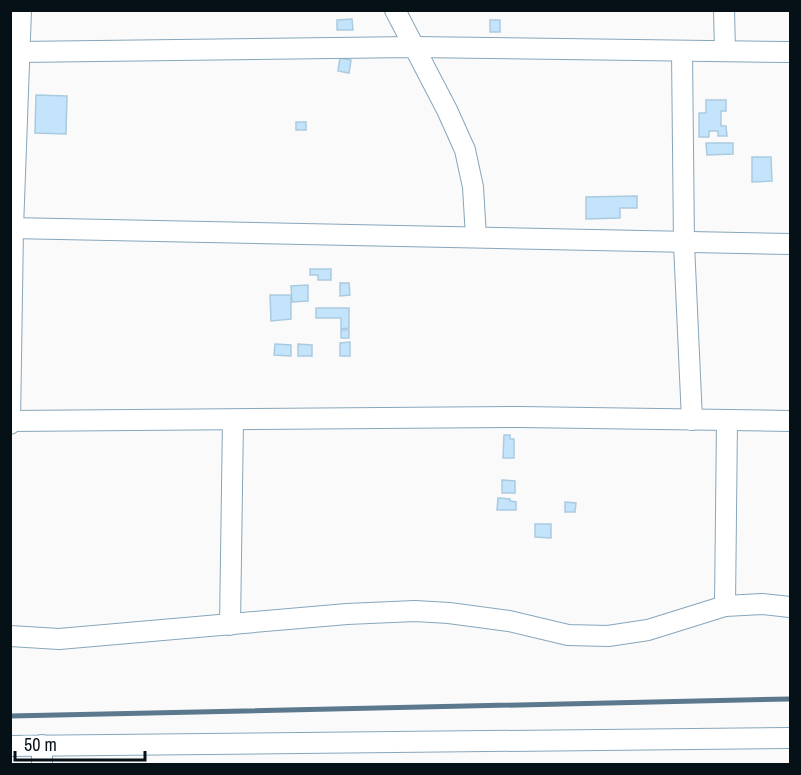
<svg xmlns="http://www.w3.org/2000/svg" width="801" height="775" font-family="'Archivo Narrow',sans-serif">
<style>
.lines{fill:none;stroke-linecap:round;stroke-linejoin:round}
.stream{stroke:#5b788d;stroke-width:5}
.building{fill:#c3e4fa;stroke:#aacadf;stroke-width:1.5}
.street-casing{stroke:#87a6bb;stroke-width:22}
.street{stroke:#fff;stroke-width:20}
</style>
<rect width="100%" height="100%" fill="#fafafa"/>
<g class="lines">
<path class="stream" d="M10 716 790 699"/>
</g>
<g class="building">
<path d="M352 19 353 30H337V20Z"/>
<rect x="490" y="20" width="10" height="12"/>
<path d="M340 58 351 60 349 73 338 71Z"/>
<path d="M36 95 67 96 66 134 35 133Z"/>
<path d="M706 100H726V111H721V126H726L727 136H718V131H709V137H699V113H706Z"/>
<rect x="296" y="122" width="10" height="8"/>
<path d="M706 143H733V154L707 155Z"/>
<path d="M752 157H771L772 181 752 182Z"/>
<path d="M637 196V208H620V218L586 219V197Z"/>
<path d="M310 269H331V280H318V275H310Z"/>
<path d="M340 283H349L350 295 340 296Z"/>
<path d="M308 285V301L292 302 291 286Z"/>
<path d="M270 295H291V319L271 321Z"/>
<path d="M316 308H349V328L341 329V318H316Z"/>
<rect x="341" y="330" width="8" height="8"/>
<path d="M350 342V356H340V343Z"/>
<path d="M275 344 291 345V356L274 355Z"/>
<path d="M298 344 312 345V356H298Z"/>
<path d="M504 435H510V439H514V458H503Z"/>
<path d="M502 480 515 481V493H502Z"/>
<path d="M498 498 510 499V501L516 502V510H497Z"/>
<path d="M565 502 576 503 575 512H565Z"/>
<path d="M535 524H551V538L535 537Z"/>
</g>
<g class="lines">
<g class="street-casing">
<g id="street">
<path d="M395 10 447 110 465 150 473 187 476 237"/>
<path d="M724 10 725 51"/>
<path d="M18 52 413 47 790 52"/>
<path d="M682 52 684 244 692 420"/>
<path d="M10 228 790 244"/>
<path d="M10 421 519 417 790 421"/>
<path d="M10 424 13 228 21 10"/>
<path d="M725 606 727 420"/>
<path d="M230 625 233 420"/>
<path d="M10 636 59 639 347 614 415 611 449 613 509 621 568 635 608 636 648 630 725 606 762 604 790 607"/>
<path d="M42 745V764"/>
<path d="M10 746 790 738"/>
</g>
</g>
<use href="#street" class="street"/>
</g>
<rect width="801" height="775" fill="none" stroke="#051017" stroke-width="24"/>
<path d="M15 751v9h130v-9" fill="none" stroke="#051017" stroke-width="3"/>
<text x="24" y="751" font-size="18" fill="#051017" stroke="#ffffff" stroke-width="4.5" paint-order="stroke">50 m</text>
</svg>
